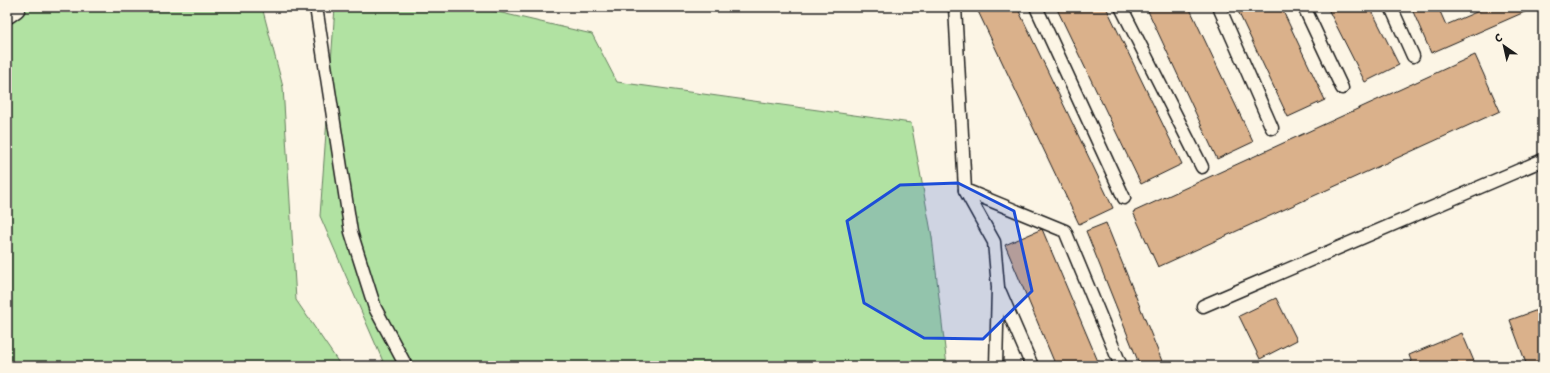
<svg xmlns="http://www.w3.org/2000/svg" width="1550" height="373" font-family="'Shantell Sans',sans-serif">
<style>
.green{fill:#b1e2a2;stroke:#667f5f}
.building{fill:#dab18b;stroke:#1c1c1c}
.lines{fill:none;stroke-linecap:round;stroke-linejoin:round}
.lane-casing{stroke:#1c1c1c;stroke-width:15}
.street-casing{stroke:#1c1c1c;stroke-width:25}
.lane{stroke:#fcf5e5;stroke-width:12}
.street{stroke:#fcf5e5;stroke-width:22}
.marked{fill:#1d4ed8;fill-opacity:0.2;stroke:#1d4ed8;stroke-width:3;stroke-linejoin:round}
</style>
<rect width="100%" height="100%" fill="#fcf5e5"/>
<filter id="ink" filterUnits="userSpaceOnUse"><feTurbulence type="fractalNoise" baseFrequency=".025" numOctaves="2"/><feDisplacementMap in="SourceGraphic" scale="8" xChannelSelector="R" yChannelSelector="G"/><feConvolveMatrix kernelMatrix="1 2 1 2 8 2 1 2 1" color-interpolation-filters="sRGB"/></filter>
<g filter="url(#ink)">
<g class="green">
<path d="M7 7H262L283 87 296 300 341 366H7Z"/>
<path d="M335 7H476L592 34 617 82 911 123 932 237 947 366H385L320 216Z"/>
</g>
<g class="building">
<path d="M976 7H1017L1113 208 1079 224Z"/>
<path d="M1056 7H1106L1182 164 1141 184Z"/>
<path d="M1156 7H1189L1253 142 1217 159 1148 11Z"/>
<path d="M1236 7H1281L1325 100 1288 117Z"/>
<path d="M1327 7H1370L1399 65 1365 82Z"/>
<path d="M1411 7H1438L1446 25 1488 7H1536L1431 53Z"/>
<path d="M1475 55 1500 111 1158 267 1133 212Z"/>
<path d="M1106 223 1164 366H1140L1086 231Z"/>
<path d="M1042 229 1100 366H1056L1005 245Z"/>
<path d="M1276 298 1297 340 1260 359 1239 316Z"/>
<path d="M1543 308V366H1527L1510 320Z"/>
<path d="M1462 333 1476 366H1413L1409 355Z"/>
</g>
<g class="lines">
<g class="lane-casing">
<g id="lane">
<path d="M316 7 351 232 375 308 406 366"/>
<path d="M955 7 965 190 994 242 998 287 996 366"/>
<path d="M1036 7 1124 198"/>
<path d="M1121 7 1202 167"/>
<path d="M1219 7 1272 128"/>
<path d="M1304 7 1342 88"/>
<path d="M1391 7 1413 56"/>
<path d="M965 190 1065 231 1121 366"/>
<path d="M1000 292 1032 366"/>
<path d="M1203 306 1543 160"/>
</g>
</g>
<g class="street-casing">
<path id="street" d="M7 12 14 7"/>
</g>
<use href="#lane" class="lane"/>
<use href="#street" class="street"/>
</g>
</g>
<path class="marked" d="M958 183 1014 211 1032 291 983 339 924 338 864 303 847 221 900 185Z"/>
<rect width="1550" height="373" fill="none" stroke="#fcf5e5" stroke-width="24"/>
<rect x="12" y="12" width="1526" height="349" fill="none" stroke="#1c1c1c" stroke-width="1.5" filter="url(#ink)"/>
<g transform="translate(1504 46) rotate(326)" stroke="#fcf5e5" stroke-width="3" paint-order="stroke">
<path d="M0-3L7 15L0 10L-7 15Z" fill="#1c1c1c"/>
<text y="-6" font-size="11" font-weight="bold" text-anchor="middle" fill="#1c1c1c">С</text>
</g>
</svg>
